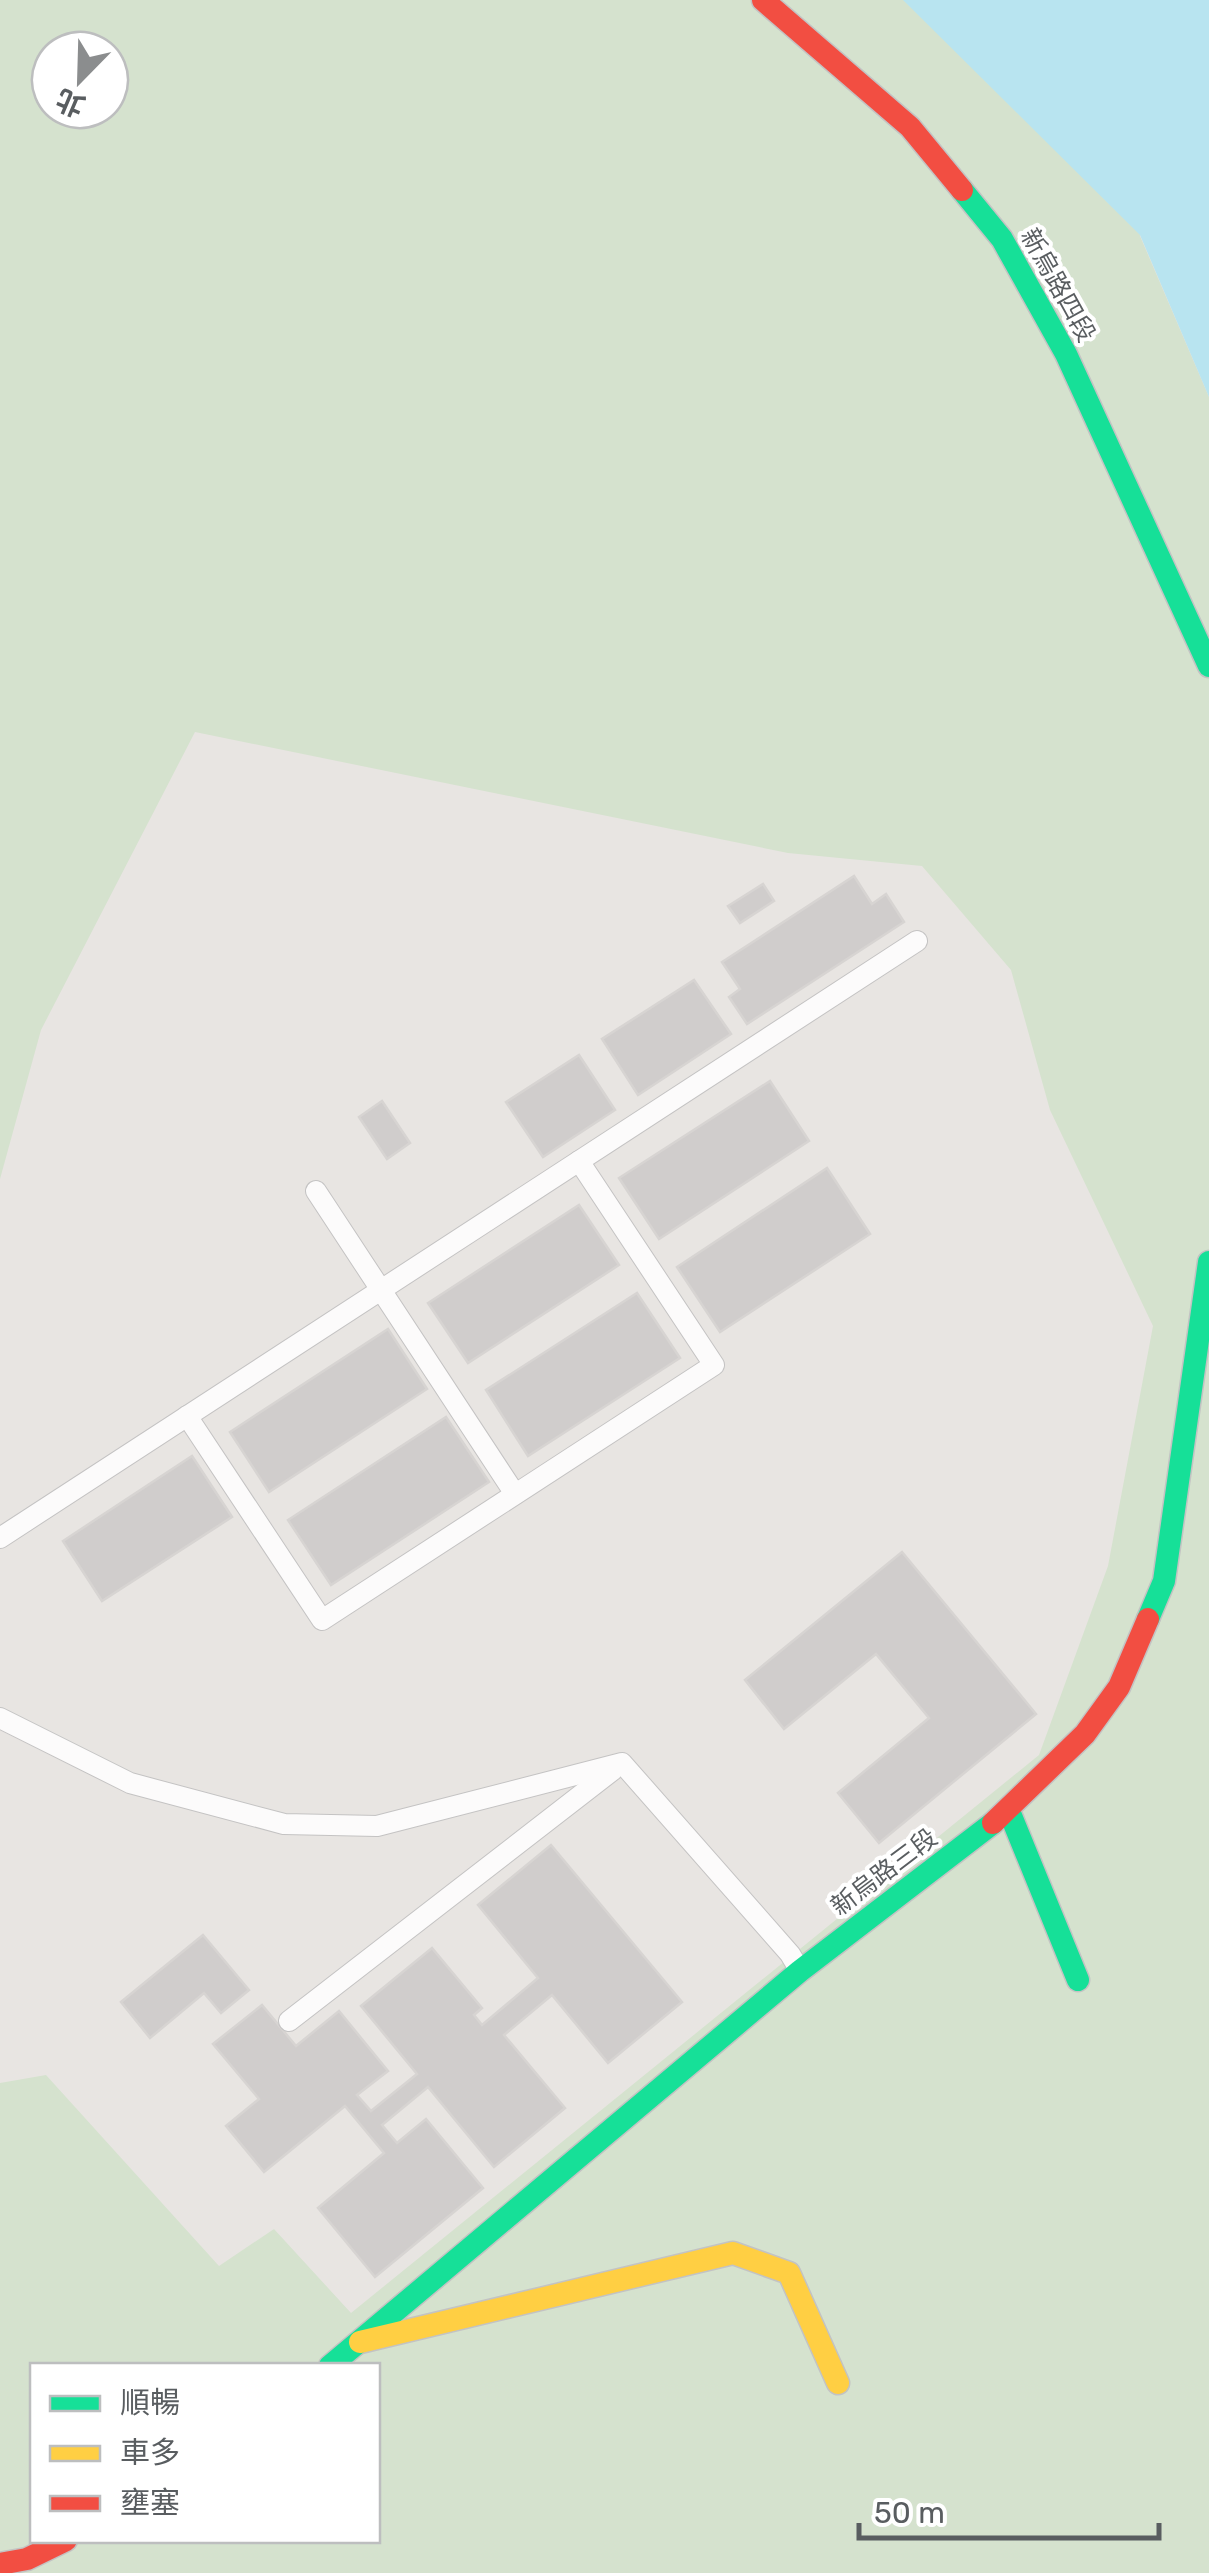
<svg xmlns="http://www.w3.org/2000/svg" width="1209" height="2573" font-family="Rubik,'Noto Sans TC',sans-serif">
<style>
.green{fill:#d5e2ce;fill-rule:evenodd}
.water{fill:#b8e4f0}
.building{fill:#d0cdcc;stroke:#d7d4d2;stroke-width:2.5}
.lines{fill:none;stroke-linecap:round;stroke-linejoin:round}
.lane-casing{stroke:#c4c3c3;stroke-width:22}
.fast-casing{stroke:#c3c3c3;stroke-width:25}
.slow-casing{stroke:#c3c3c3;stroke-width:25}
.jam-casing{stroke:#c3c3c3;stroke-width:25}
.lane{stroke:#fcfbfb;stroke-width:20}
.fast{stroke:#16e098;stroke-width:22}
.slow{stroke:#ffcf43;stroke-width:22}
.jam{stroke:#f24e42;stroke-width:22}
.labels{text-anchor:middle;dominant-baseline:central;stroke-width:8;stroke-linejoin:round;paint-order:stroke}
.street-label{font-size:25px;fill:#595d60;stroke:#fff}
</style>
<rect width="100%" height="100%" fill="#e8e5e2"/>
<path class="green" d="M0 0H1209L1140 236 1209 397V2573H0V2083L46 2075 219 2266 274 2229 351 2313 1039 1755 1108 1566 1153 1326 1050 1110 1011 970 922 866 788 853 195 732 41 1030 0 1179ZM50 50H110V110H50ZM32 2366H378V2540H32Z"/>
<path class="water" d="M903 0H1209V397L1140 235Z"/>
<g class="building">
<path d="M854 876 872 904 886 894 904 922 747 1024 729 997 740 989 722 962Z"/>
<path d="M763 884 774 901 740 923 728 906Z"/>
<path d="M694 980 731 1034 638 1095 602 1039Z"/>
<path d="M579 1055 615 1110 543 1157 506 1102Z"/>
<path d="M770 1081 809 1141 659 1239 619 1178Z"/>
<path d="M382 1101 410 1143 387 1159 359 1117Z"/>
<path d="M827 1168 870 1234 720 1332 677 1267Z"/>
<path d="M579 1205 619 1265 468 1363 428 1303Z"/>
<path d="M637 1293 680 1358 528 1456 486 1390Z"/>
<path d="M388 1329 427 1389 269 1492 230 1432Z"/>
<path d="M446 1417 489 1482 331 1585 288 1520Z"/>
<path d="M192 1456 232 1517 102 1601 63 1541Z"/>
<path d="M902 1552 1036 1714 879 1843 838 1793 929 1718 876 1654 784 1729 745 1680Z"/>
<path d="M551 1845 682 2002 608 2063 552 1995 504 2035 565 2108 494 2167 428 2087 382 2125 397 2143 426 2119 483 2188 375 2277 318 2208 384 2153 345 2106 264 2172 226 2126 259 2099 213 2044 262 2005 296 2046 339 2011 388 2071 357 2095 371 2111 417 2074 361 2006 432 1948 482 2008 474 2015 482 2025 538 1978 478 1905Z"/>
<path d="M203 1935 249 1990 221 2013 204 1993 150 2038 121 2002Z"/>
</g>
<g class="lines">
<g class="lane-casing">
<g id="lane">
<path d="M316 1191 515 1494"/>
<path d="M187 1416 322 1620 714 1365 579 1161"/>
<path d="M0 1538 917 941"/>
<path d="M0 1718 130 1783 284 1824 377 1826 622 1763 790 1954 799 1969"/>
<path d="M289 2021 613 1770"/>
</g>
</g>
<g class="fast-casing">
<g id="fast">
<path d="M962 190 1002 239 1066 354 1209 666"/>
<path d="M1148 1619 1164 1581 1209 1262"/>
<path d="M1009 1811 1078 1980"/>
<path d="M330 2366 800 1971 993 1823"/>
</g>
</g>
<g class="slow-casing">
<path id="slow" d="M360 2342 733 2253 789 2273 838 2383"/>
</g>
<g class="jam-casing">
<g id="jam">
<path d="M763 0 910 127 962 190"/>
<path d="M993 1823 1085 1734 1119 1687 1148 1619"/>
<path d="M0 2564 27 2559 66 2540"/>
</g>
</g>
<use href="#lane" class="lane"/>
<use href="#fast" class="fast"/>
<use href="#slow" class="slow"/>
<use href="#jam" class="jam"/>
</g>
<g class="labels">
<g class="street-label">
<text transform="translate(1058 285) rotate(61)">新烏路四段</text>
<text transform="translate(884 1872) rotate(-37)">新烏路三段</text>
</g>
</g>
<rect x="30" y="2363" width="350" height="180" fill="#ffffff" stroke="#bdbebf" stroke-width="2.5"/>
<rect x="50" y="2396" width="50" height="15" fill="#16e098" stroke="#bdbebf" stroke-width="2.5"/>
<text x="120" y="2413" font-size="30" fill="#595d60">順暢</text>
<rect x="50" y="2446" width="50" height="15" fill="#ffcf43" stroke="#bdbebf" stroke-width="2.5"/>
<text x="120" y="2463" font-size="30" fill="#595d60">車多</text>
<rect x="50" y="2496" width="50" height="15" fill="#f24e42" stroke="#bdbebf" stroke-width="2.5"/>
<text x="120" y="2513" font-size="30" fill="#595d60">壅塞</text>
<g transform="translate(80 80) rotate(203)"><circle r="48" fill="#ffffff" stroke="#bdbebf" stroke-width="2.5"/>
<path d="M0-8L18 38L0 25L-18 38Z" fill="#8b8d8e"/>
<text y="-15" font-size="28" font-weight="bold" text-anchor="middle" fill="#595d60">北</text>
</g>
<path d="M859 2523v15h300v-15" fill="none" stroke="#595d60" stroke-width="5"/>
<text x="874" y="2523" font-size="30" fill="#595d60" stroke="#ffffff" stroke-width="8" paint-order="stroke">50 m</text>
</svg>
